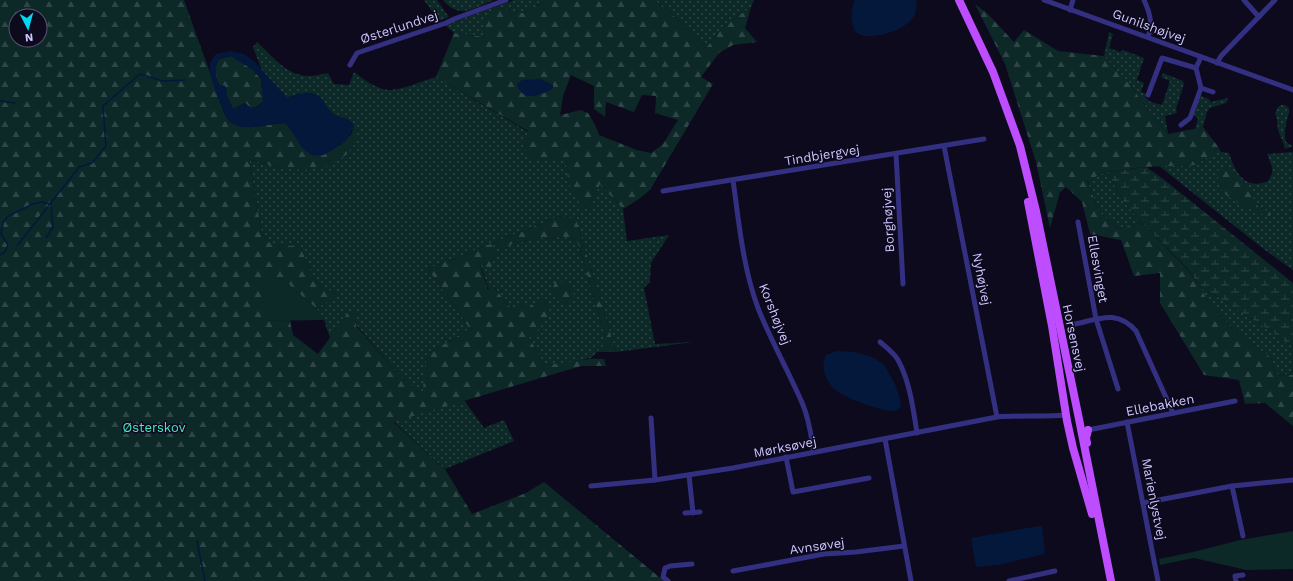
<svg xmlns="http://www.w3.org/2000/svg" width="1293" height="581" font-family="'Work Sans',sans-serif">
<style>
.grass{fill:url(#grass-dots)}
.forest{fill:url(#forest-firs);fill-rule:evenodd}
.wetland{fill:url(#wetland-marsh)}
.green{fill:#0c2827}
.water{fill:#04183c;fill-rule:evenodd}
.lines{fill:none;stroke-linecap:round;stroke-linejoin:round}
.stream{stroke:#04183c;stroke-width:1.5}
.street{stroke:#343081;stroke-width:5}
.primary{stroke:#be4dff;stroke-width:8}
.labels{text-anchor:middle;dominant-baseline:central;stroke-width:3;stroke-linejoin:round;paint-order:stroke}
.street-label{font-size:13px;fill:#cdc6ff;stroke:#0d0a1d}
.park-label{font-size:13px;fill:#48e9c2;stroke:#0d0a1d}
</style>
<defs>
<pattern id="grass-dots" width="8" height="8" patternUnits="userSpaceOnUse"><rect width="8" height="8" fill="#0c2827"/><path d="M2 2h.1M6 6h.1" fill="none" stroke="#2e4647" stroke-width="1.8" stroke-linecap="round"/></pattern>
<pattern id="forest-firs" width="22" height="20" patternUnits="userSpaceOnUse"><rect width="22" height="20" fill="#0c2827"/><path d="M5 1l3.5 6h-7zM16 11l3.5 6h-7z" fill="#2e4647"/></pattern>
<pattern id="wetland-marsh" width="20" height="14" patternUnits="userSpaceOnUse"><rect width="20" height="14" fill="#0c2827"/><path d="M1 5h8M5 5V1M11 12h8M15 12V8" fill="none" stroke="#2e4647"/></pattern>
</defs>
<rect width="100%" height="100%" fill="#0d0a1d"/>
<g class="grass">
<path d="M424 0H437L449 17 439 21Z"/>
<path d="M443 0H494C474 8 459 20 443 0Z"/>
<path d="M514 0H546L524 13 497 8 485 37 454 33 445 25Z"/>
<path d="M653 0H754L751 7 723 27 706 48 667 9Z"/>
<path d="M1109 32 1113 34 1109 48 1120 52 1123 50 1144 58 1137 80 1144 83 1141 92 1146 94 1145 98 1151 102 1162 105 1170 81 1161 77 1163 73 1183 81 1184 84 1176 109 1177 113 1165 116 1168 134 1140 99 1132 87 1104 56Z"/>
<path d="M257 42C272 56 287 76 309 76 315 76 322 74 328 73L334 84 349 85 354 72C363 79 378 90 390 90 406 89 421 81 436 77L528 132 524 148 566 160 568 182 589 209 600 183 623 209 627 241 669 235 651 263 650 282 644 288 655 344 694 342 616 352 576 220 560 216 428 269 470 329 427 354 423 398 396 372 347 314 330 338 324 320 317 309 337 293 324 289 313 277 300 246 272 245 262 234 249 159 283 169 346 155 354 126C348 117 343 119 335 115 328 111 324 103 320 97L297 94 287 98 262 71 253 47Z"/>
<path d="M1201 96 1209 99 1211 102 1228 98V100L1226 103 1210 108 1207 112 1203 127 1195 129 1198 118 1194 116 1193 113 1199 97Z"/>
<path d="M1281 105H1285L1289 108C1290 113 1288 115 1287 120 1285 128 1284 135 1286 142L1293 146 1285 149C1284 143 1280 136 1278 130 1277 124 1278 120 1275 113L1278 107Z"/>
<path d="M1219 148 1221 152 1229 153C1235 172 1245 191 1268 181 1276 169 1271 166 1267 154L1293 152V270L1265 250 1159 166 1197 165Z"/>
<path d="M1107 172 1124 202 1141 222 1119 229 1099 212 1087 179Z"/>
<path d="M560 236 575 239 579 246 603 330V346L591 358 560 364 545 365 528 336 548 303 545 299 535 308 514 312 493 286 489 290 480 264 493 244 497 243 503 250 512 244 540 237 550 239Z"/>
<path d="M1200 286 1271 331 1293 347V375L1276 374 1271 358 1232 328 1209 304Z"/>
<path d="M464 400 484 428 504 420 514 441 445 469 393 421Z"/>
</g>
<g class="forest">
<path d="M0 0H184L225 115C227 117 228 121 231 122 245 133 269 123 285 123L291 129 302 147 312 155H323L351 135 354 126 359 139 346 155 328 166 305 170 283 169 249 159 262 234 272 245 300 246 313 277 323 288 338 293 317 309 280 277 266 321 290 320 293 335 318 354 347 314 356 309V326L396 372 422 397 427 354 470 329 428 269 560 216 576 219 616 352H596L603 346V330L579 246 575 239 560 236 550 239 540 237 512 244 503 250 497 243 493 245 496 254 491 268 480 265 488 290 493 286 514 312 522 303 531 304 535 308 545 299 548 303 550 313 534 336H528L545 365C565 364 584 357 604 359L606 366H581L393 422 445 469 472 514 526 493 544 482 664 581H0ZM16 16H40V40H16Z"/>
<path d="M546 0H653L667 9 706 48 723 27 751 7 745 28 757 42 733 45 719 53 701 77 713 84 650 190 639 199 623 209 600 184 589 209 582 208 568 182 566 160H532L524 148 528 131 436 77 454 33 485 37V21L497 8 524 13ZM571 75 594 86V109L605 117 606 102 634 112 642 95 656 96 655 113 678 120 663 144 651 153 637 150 599 135 595 125 588 113 581 110 560 115 563 96Z"/>
<path d="M975 4 988 14 1014 42 1024 30 1058 51 1104 56 1132 87 1140 99 1168 134 1203 127 1219 148 1197 165 1144 167 1107 172 1087 180 1099 212 1119 229 1141 222 1186 268 1200 286 1209 304 1232 328 1271 358 1276 374 1293 375V426L1265 403 1245 404 1239 380 1204 375 1160 303V273L1134 276 1121 240 1090 234 1082 202 1066 187 1060 192 1050 228 1036 162 1005 64Z"/>
<path d="M231 56 252 69 261 79C261 87 264 94 263 102L256 107 251 108 245 103 233 109 226 94 217 81 215 68 219 59Z"/>
<path d="M1227 166C1236 177 1254 190 1255 204L1260 208 1270 212V216C1257 214 1228 200 1221 189 1218 183 1217 174 1219 168Z"/>
<path d="M555 281 569 282 574 294 571 304H560L552 292Z"/>
</g>
<path class="wetland" d="M1146 167 1162 178 1293 283V347L1271 331 1200 286 1186 267 1141 222 1124 202 1107 172Z"/>
<g class="green">
<path d="M280 277 317 309 324 320 266 321 262 281Z"/>
<path d="M1293 531V569L1246 570 1194 558 1160 565 1159 559 1193 552 1240 540Z"/>
</g>
<g class="water">
<path d="M855 0H916L917 1C916 5 916 10 915 14 909 29 874 41 859 34 854 32 853 26 852 21 851 14 852 6 855 0Z"/>
<path d="M230 51 244 54 253 60 287 98C297 94 311 89 320 97 325 102 327 110 333 114 342 120 348 117 354 126 350 137 345 143 334 149 331 150 327 154 323 155 303 160 296 133 285 123 270 123 254 130 239 126 237 125 232 124 230 122 225 119 210 77 210 71 209 63 212 59 216 54ZM231 56 252 69 261 79C261 87 264 94 263 102L256 107 251 108 245 103 233 109 226 94C228 90 227 88 224 85L220 86C215 77 214 69 219 59Z"/>
<path d="M541 79 553 85V88C548 93 528 100 522 93 520 91 518 87 517 84L522 80Z"/>
<path d="M837 351C853 351 873 354 885 366 887 369 889 374 891 377 897 387 900 396 901 407L896 411C880 411 850 400 837 391 826 383 820 367 826 355Z"/>
<path d="M1039 526H1042L1045 553 1044 554 998 565 976 567 971 538Z"/>
</g>
<g class="lines">
<g class="stream">
<path d="M0 101 15 103"/>
<path d="M17 246 79 167 92 163 106 146 103 106 140 74 163 81 185 80"/>
<path d="M0 255 5 252 8 245 1 234 3 223 8 216 33 204 41 202 51 204 53 227 46 238"/>
<path d="M197 541 205 581"/>
</g>
<g class="street">
<path d="M1044 0 1293 90"/>
<path d="M1144 0C1150 13 1153 24 1148 37"/>
<path d="M1244 0 1259 17"/>
<path d="M1070 10 1073 0"/>
<path d="M1201 57 1196 68 1201 88 1213 92"/>
<path d="M1217 63 1221 56 1275 0"/>
<path d="M350 65 357 53 446 23 454 19 506 0"/>
<path d="M1148 95 1162 58 1196 68"/>
<path d="M1181 125 1190 118 1201 88"/>
<path d="M944 146 997 417"/>
<path d="M896 154 903 284"/>
<path d="M733 180C739 223 743 268 758 308 771 341 789 372 803 405 809 419 811 436 814 452"/>
<path d="M663 191 984 139"/>
<path d="M1078 222 1096 319 1118 389"/>
<path d="M1075 324C1099 319 1117 309 1136 331L1173 413"/>
<path d="M880 342C887 348 894 353 898 360 910 382 913 408 917 433"/>
<path d="M651 418 655 480"/>
<path d="M1127 422 1158 581"/>
<path d="M1088 430 1235 401"/>
<path d="M885 439 911 581"/>
<path d="M786 457 793 492 869 478"/>
<path d="M689 475 693 513"/>
<path d="M591 486 655 480 733 468 997 417C1020 415 1043 417 1066 415"/>
<path d="M1232 486 1243 536"/>
<path d="M1143 503 1232 486 1293 480"/>
<path d="M685 513 700 512"/>
<path d="M733 571 824 554 856 552 904 546"/>
<path d="M668 581 663 577 665 568 670 566 692 564"/>
<path d="M1009 581 1055 571"/>
<path d="M1236 581 1235 576 1243 575"/>
</g>
<g class="primary">
<path d="M959 0 993 72 1020 146 1036 211 1078 414 1111 581"/>
<path d="M1028 202 1052 326 1067 421 1073 448 1092 514"/>
<path d="M1087 443 1086 438 1088 430"/>
</g>
</g>
<g class="labels">
<g class="street-label">
<text transform="translate(1149 26) rotate(20)">Gunilshøjvej</text>
<text transform="translate(399 27) rotate(-18)">Østerlundvej</text>
<text transform="translate(822 155) rotate(-9)">Tindbjergvej</text>
<text transform="translate(888 220) rotate(-93)">Borghøjvej</text>
<text transform="translate(1098 269) rotate(80)">Ellesvinget</text>
<text transform="translate(982 279) rotate(79)">Nyhøjvej</text>
<text transform="translate(775 314) rotate(68)">Korshøjvej</text>
<text transform="translate(1074 338) rotate(78)">Horsensvej</text>
<text transform="translate(1160 405) rotate(-11)">Ellebakken</text>
<text transform="translate(785 447) rotate(-11)">Mørksøvej</text>
<text transform="translate(1154 499) rotate(79)">Marienlystvej</text>
<text transform="translate(817 546) rotate(-8)">Avnsøvej</text>
</g>
<g class="park-label">
<text x="154" y="427">Østerskov</text>
</g>
</g>
<g transform="translate(28 28) rotate(174)"><circle r="19" fill="#0d0a1d" stroke="#5a5577"/>
<path d="M0-3L7 15L0 10L-7 15Z" fill="#00d7f1"/>
<text y="-6" font-size="11" font-weight="bold" text-anchor="middle" fill="#cdc6ff">N</text>
</g>
</svg>
